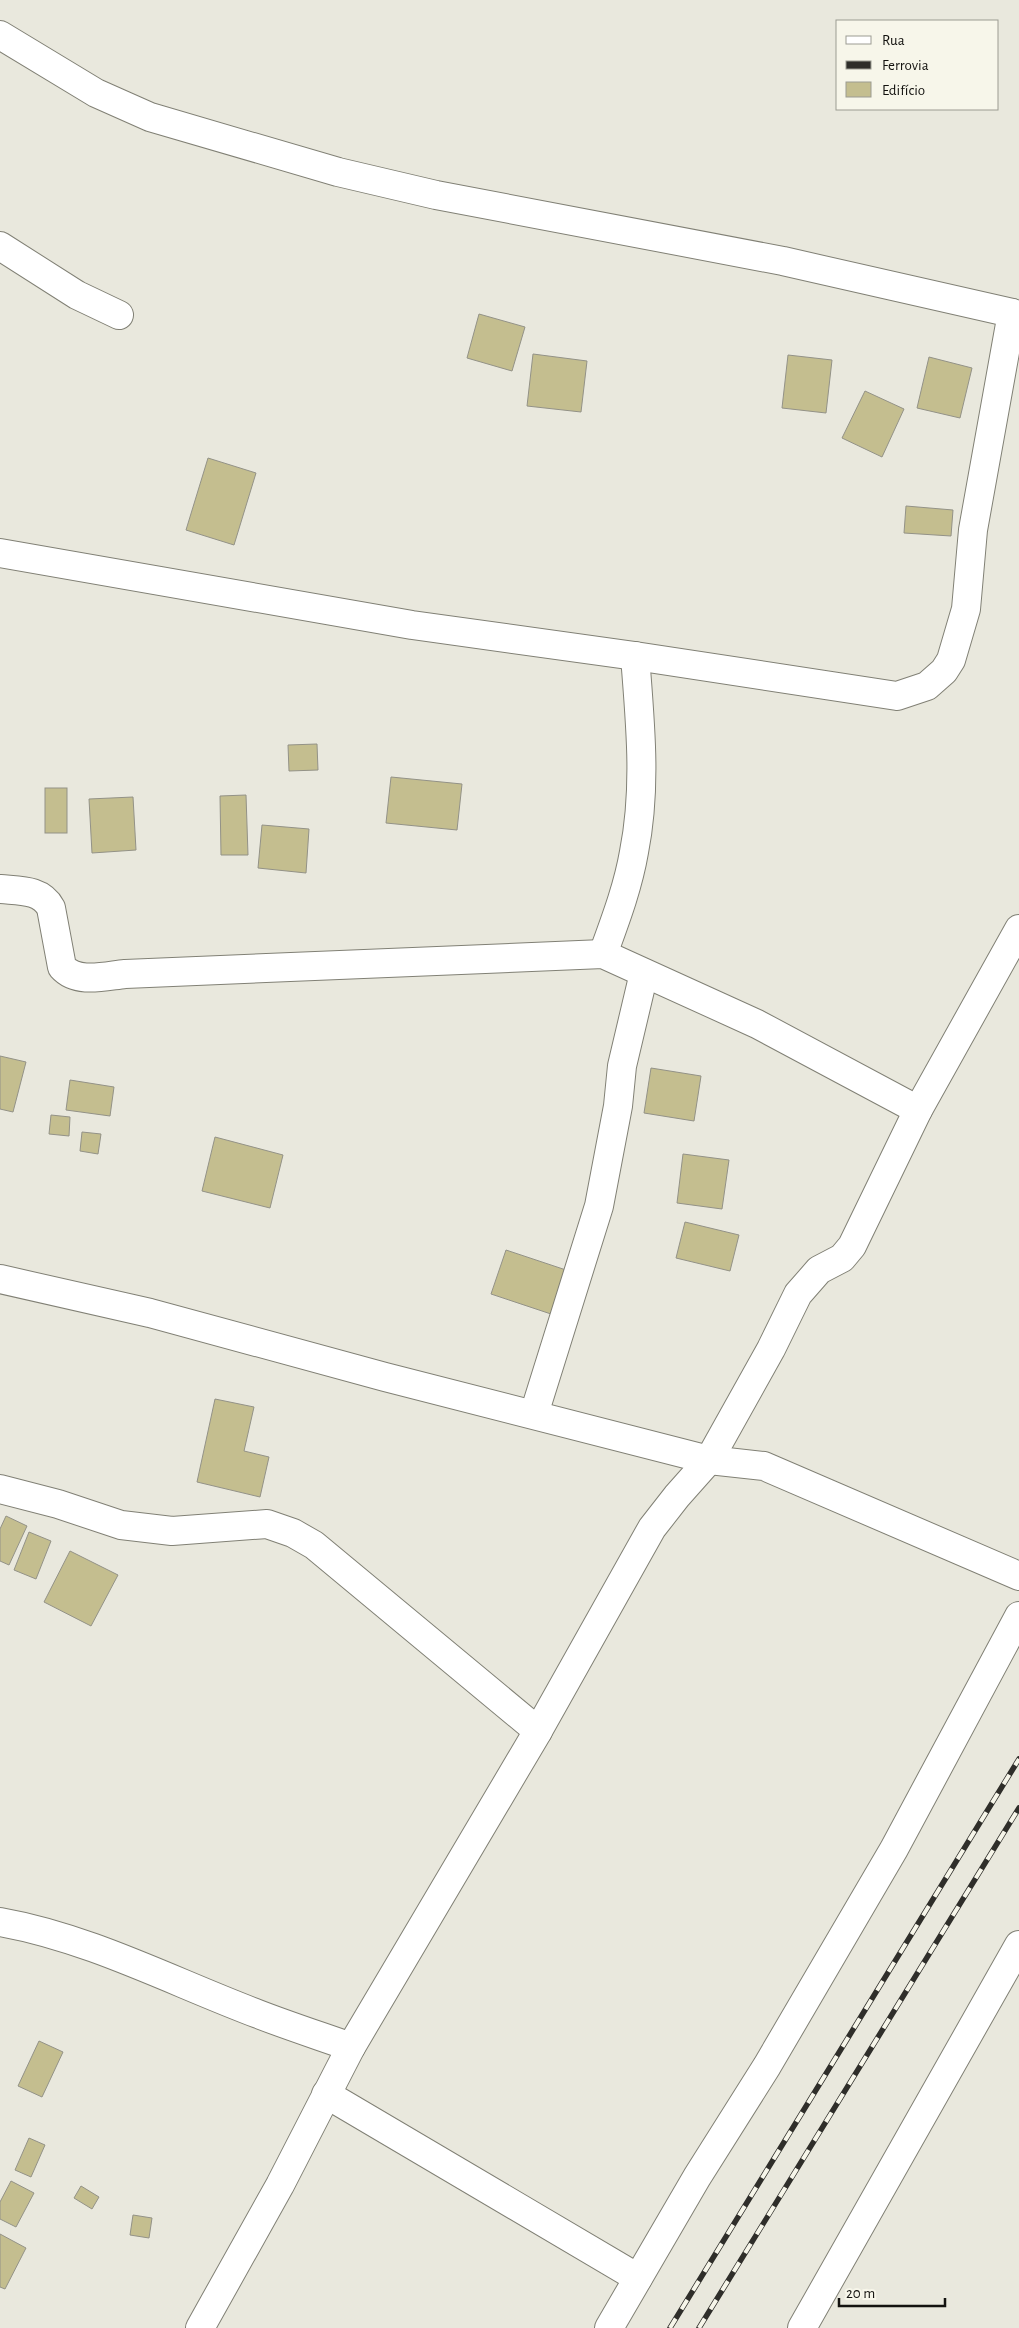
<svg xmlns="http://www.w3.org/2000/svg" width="1019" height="2328" font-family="'Alegreya Sans',sans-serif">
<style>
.building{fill:#c4be8f;stroke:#939287}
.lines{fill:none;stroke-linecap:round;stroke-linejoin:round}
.street-casing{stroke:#818075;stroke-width:30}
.street{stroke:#fff;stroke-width:28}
.rail-casing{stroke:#2f2e2a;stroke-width:5.5}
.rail{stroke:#f7f6ea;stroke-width:4;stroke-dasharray:11;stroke-linecap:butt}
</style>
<rect width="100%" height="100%" fill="#e9e8dd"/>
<g class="building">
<path d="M479 314 525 327 512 371 467 358Z"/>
<path d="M533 354 587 361 581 412 527 406Z"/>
<path d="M788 355 832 360 826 413 782 408Z"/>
<path d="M929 357 972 368 960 418 917 408Z"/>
<path d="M865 391 904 409 882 457 842 438Z"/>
<path d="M208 458 256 473 234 545 186 530Z"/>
<path d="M906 506 953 510 951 536 904 533Z"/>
<path d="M317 744 318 770 289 771 288 745Z"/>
<path d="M391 777 462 784 457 830 386 823Z"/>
<rect x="45" y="788" width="22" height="45"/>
<path d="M246 795 248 855H221L220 796Z"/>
<path d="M133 797 136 850 92 853 89 799Z"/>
<path d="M262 825 309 829 306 873 258 868Z"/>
<path d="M0 1056 26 1062 13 1112 0 1109Z"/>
<path d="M651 1068 701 1076 694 1121 644 1113Z"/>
<path d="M70 1080 114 1087 110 1116 66 1110Z"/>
<path d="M51 1115 70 1117 69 1136 49 1134Z"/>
<path d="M82 1132 101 1134 98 1154 80 1151Z"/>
<path d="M215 1137 283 1155 270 1208 202 1191Z"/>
<path d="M683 1154 729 1160 722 1209 677 1203Z"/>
<path d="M685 1222 739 1235 730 1271 676 1258Z"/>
<path d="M506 1250 572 1272 557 1316 491 1294Z"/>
<path d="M215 1399 254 1407 244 1451 269 1457 260 1497 197 1482Z"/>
<path d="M6 1516 27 1526 9 1565 0 1561V1529Z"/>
<path d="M29 1532 51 1541 36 1579 14 1570Z"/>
<path d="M70 1551 118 1575 91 1626 44 1602Z"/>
<path d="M39 2041 63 2052 42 2097 18 2086Z"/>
<path d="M29 2138 45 2145 31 2177 15 2170Z"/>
<path d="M11 2181 34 2193 16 2227 0 2219V2202Z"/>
<path d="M81 2186 99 2197 92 2209 74 2198Z"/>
<path d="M133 2215 152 2218 149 2238 130 2235Z"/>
<path d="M0 2234 26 2248 5 2289 0 2287Z"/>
</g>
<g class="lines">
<g class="street-casing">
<g id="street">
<path d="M0 35 96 93 150 117 338 172 436 195 783 261 1012 313 1019 316"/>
<path d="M0 246 77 295 119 315"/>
<path d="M0 553 412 625 635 656 897 696 927 686 944 671 951 660 966 609 973 530 1012 313"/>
<path d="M0 889C19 891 41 889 51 908L62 967C77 984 105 976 125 974L603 954 757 1024 918 1110"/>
<path d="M603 954C615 921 628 887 634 852 647 787 640 721 635 656"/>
<path d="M0 1279 150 1313 385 1377 709 1460 764 1466 1019 1576"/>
<path d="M534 1414 599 1206 618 1106 622 1066 644 973"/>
<path d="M0 1489 58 1504 121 1525 172 1531 267 1524 293 1533 314 1545 538 1731"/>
<path d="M0 1922C90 1938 173 1982 258 2014 289 2026 320 2036 351 2047"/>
<path d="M326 2094 638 2278"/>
<path d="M200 2328 280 2185 351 2047 538 1731 652 1528 677 1496 709 1460 771 1349 798 1294 819 1270 842 1258 852 1246 918 1110 1019 929"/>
<path d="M609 2328 697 2177 767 2066 894 1849 1019 1616"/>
<path d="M802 2328 1019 1945"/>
</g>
</g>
<use href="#street" class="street"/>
<g class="rail-casing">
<g id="rail">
<path d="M670 2328 1019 1759"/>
<path d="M699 2328 1019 1808"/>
</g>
</g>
<use href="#rail" class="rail"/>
</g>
<rect x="836" y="20" width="162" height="90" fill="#f7f6ea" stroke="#9c9b92"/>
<rect x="846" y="36" width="25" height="8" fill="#ffffff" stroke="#9c9b92"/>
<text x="882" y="45" font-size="15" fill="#13120f">Rua</text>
<rect x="846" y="61" width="25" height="8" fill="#2f2e2a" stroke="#9c9b92"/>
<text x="882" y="70" font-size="15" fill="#13120f">Ferrovia</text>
<rect x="846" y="82" width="25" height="15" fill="#c4be8f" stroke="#9c9b92"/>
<text x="882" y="95" font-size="15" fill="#13120f">Edifício</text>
<path d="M839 2298v8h106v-8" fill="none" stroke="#13120f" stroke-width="2.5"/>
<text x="846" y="2298" font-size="15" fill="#13120f" stroke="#f7f6ea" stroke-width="4" paint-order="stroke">20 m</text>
</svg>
